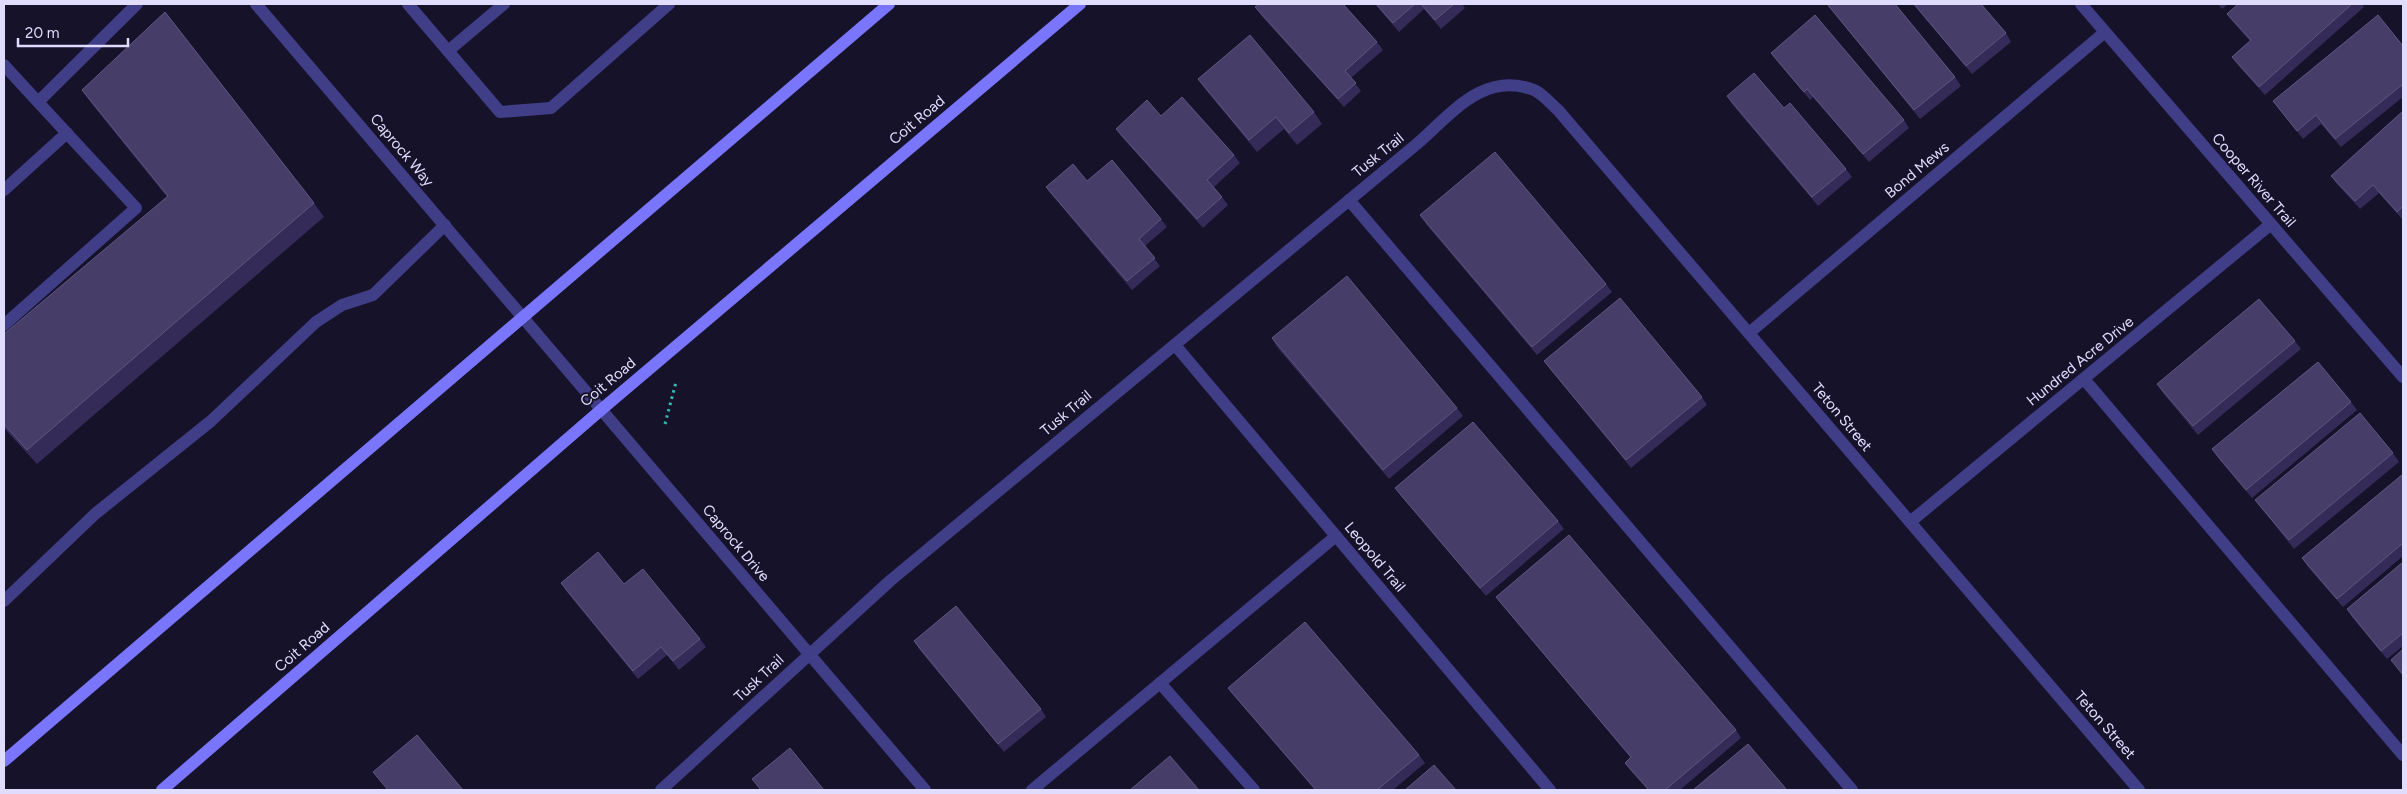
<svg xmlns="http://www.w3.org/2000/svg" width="2407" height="794" font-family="Figtree,sans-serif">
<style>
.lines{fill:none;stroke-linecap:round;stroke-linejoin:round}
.path{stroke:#34bab2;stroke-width:3;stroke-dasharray:2.5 4;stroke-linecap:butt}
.service{stroke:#413e88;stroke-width:12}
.minor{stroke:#413e88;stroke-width:12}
.secondary{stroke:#7975fc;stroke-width:12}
.wall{fill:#342b58}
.building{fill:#463e69;stroke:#5e5781}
.labels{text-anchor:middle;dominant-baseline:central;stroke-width:4;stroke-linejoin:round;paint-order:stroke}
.street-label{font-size:15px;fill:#e0dcfe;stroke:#16122a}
</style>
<rect width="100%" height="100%" fill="#16122a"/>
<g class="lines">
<path class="path" d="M665 424 676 382"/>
<g class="service">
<path d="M408 4 500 112 551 108 669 4"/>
<path d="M448 51 504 4"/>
<path d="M4 65 38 102 137 4"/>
<path d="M4 190 67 133"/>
<path d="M1349 200 1852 790"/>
<path d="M4 325 136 208 38 102"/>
<path d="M2084 379 2403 755"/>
<path d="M4 601 95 514 211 421 316 322 342 305 373 295 445 225"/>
<path d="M1160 683 1254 790"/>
<path d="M1032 790 1336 536"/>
</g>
<g class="minor">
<path d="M256 4 925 790"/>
<path d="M2081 4 2403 377"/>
<path d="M1749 333 2105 32"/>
<path d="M1175 345 1550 790"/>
<path d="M1910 522 2271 224"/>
<path d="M661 790 891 580 1418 143C1452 113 1484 71 1534 90 1543 94 1551 104 1558 110L2139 790"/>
</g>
<g class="secondary">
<path d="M4 761 889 4"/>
<path d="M162 790 602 409 1080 4"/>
</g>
</g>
<g class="wall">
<path d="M1375 4H1462L1465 8 1441 29 1424 9 1399 32Z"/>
<path d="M1827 4 1955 77 1961 86 1920 119Z"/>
<path d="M1913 4H1981L2006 33 2011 42 1972 74Z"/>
<path d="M2218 4H2228L2222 9Z"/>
<path d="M2238 4H2362L2364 7 2265 95 2238 65 2232 57 2250 41 2233 22 2227 14Z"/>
<path d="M1255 7 1377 42 1383 50 1351 78 1361 91 1344 107 1261 15Z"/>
<path d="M2403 46V97L2341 147 2321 124 2303 139 2273 101Z"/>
<path d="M1771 53 1904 120 1909 128 1869 162 1813 97 1810 100 1777 61Z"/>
<path d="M1198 79 1314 112 1322 124 1297 145 1284 129 1257 152 1206 90Z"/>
<path d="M82 90 314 203 324 217 37 464 4 428V334L167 197 92 104Z"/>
<path d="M1727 96 1784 108 1846 169 1852 177 1818 206 1732 104Z"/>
<path d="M2403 111V220L2379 193 2360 209 2337 184 2331 176Z"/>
<path d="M1161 116 1234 155 1240 163 1214 187 1228 205 1203 228 1122 137 1116 129Z"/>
<path d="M1087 181 1161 219 1167 227 1145 246 1160 266 1132 290 1052 195 1046 187Z"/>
<path d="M1420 215 1606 284 1612 292 1537 355 1426 224Z"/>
<path d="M1272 338 1457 408 1463 416 1389 479 1277 347Z"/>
<path d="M2295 341 2301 349 2198 435 2163 393 2157 384Z"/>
<path d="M1544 361 1702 397 1707 405 1631 468 1550 369Z"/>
<path d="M2351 402 2357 410 2252 498 2218 458 2212 449Z"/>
<path d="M2393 453 2399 462 2294 549 2261 508 2255 500Z"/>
<path d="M2403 474V556L2343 607 2308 567 2302 558Z"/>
<path d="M1395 488 1558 521 1564 529 1486 596 1401 496Z"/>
<path d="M2403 562V646L2387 659 2352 617 2347 609Z"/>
<path d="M561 583 624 584 700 639 706 647 679 670 667 655 638 679 567 592Z"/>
<path d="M1496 597 1736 730 1741 738 1680 790H1648L1631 771 1625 763 1631 758 1502 605Z"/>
<path d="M914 641 1041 709 1046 717 1004 752 919 649Z"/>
<path d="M1228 688 1419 755 1425 763 1393 790H1315L1234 696Z"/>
</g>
<g class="building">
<path d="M1259 4H1343L1377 42 1345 71 1356 83 1338 99 1255 7Z"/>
<path d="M1376 4H1415L1393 23Z"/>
<path d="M1421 4H1454L1435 20Z"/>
<path d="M1827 4H1895L1955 77 1914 110Z"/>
<path d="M1914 4H1981L2006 33 1966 66Z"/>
<path d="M2238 4H2352L2259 87 2232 57 2251 40 2227 14Z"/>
<path d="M165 12 314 203 27 450 4 424V334L168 196 82 90Z"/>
<path d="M1815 15 1904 120 1863 154 1807 89 1804 92 1771 53Z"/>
<path d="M2378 15 2403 46V84L2335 139 2316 115 2297 131 2273 101Z"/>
<path d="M1250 35 1314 112 1289 133 1276 117 1249 140 1198 79Z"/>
<path d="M1754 73 1784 108 1790 103 1846 169 1812 197 1727 96Z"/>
<path d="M1182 97 1234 155 1207 180 1222 197 1197 219 1116 129 1147 100 1161 116Z"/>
<path d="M2403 111V206L2397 212 2373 185 2355 201 2331 176Z"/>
<path d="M1495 152 1606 284 1532 347 1420 215Z"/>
<path d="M1112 160 1161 219 1139 239 1155 258 1127 281 1046 187 1073 164 1087 181Z"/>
<path d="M1347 276 1457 408 1383 470 1272 338Z"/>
<path d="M1620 298 1702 397 1626 460 1544 361Z"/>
<path d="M2259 299 2295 341 2193 426 2157 384Z"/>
<path d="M2318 362 2351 402 2246 490 2212 449Z"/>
<path d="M2360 413 2393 453 2289 540 2255 500Z"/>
<path d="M1473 422 1558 521 1480 588 1395 488Z"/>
<path d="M2403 474V543L2337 599 2302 558Z"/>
<path d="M1569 535 1736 730 1665 790H1649L1625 763 1631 757 1496 597Z"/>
<path d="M598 552 624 584 643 569 700 639 673 661 661 647 633 671 561 583Z"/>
<path d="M2403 562V633L2381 651 2347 609Z"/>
<path d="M956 606 1041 709 998 744 914 641Z"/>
<path d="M1305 622 1419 755 1377 790H1316L1228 688Z"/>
<path d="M2403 649V675L2391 660Z"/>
<path d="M417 735 463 790H388L373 772Z"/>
<path d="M1748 744 1787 790H1693Z"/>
<path d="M790 748 824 790H761L752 779Z"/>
<path d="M1170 756 1199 790H1130Z"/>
<path d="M1434 765 1456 790H1405Z"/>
</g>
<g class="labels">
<g class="street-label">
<text transform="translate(917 120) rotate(-40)">Coit Road</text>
<text transform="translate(402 150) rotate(50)">Caprock Way</text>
<text transform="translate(1378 155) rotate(-39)">Tusk Trail</text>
<text transform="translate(1917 170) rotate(-40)">Bond Mews</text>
<text transform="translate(2254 180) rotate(49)">Cooper River Trail</text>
<text transform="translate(2080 361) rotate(-39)">Hundred Acre Drive</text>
<text transform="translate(608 382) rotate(-40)">Coit Road</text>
<text transform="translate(1066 413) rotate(-40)">Tusk Trail</text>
<text transform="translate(1842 417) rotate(50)">Teton Street</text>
<text transform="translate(736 543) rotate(50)">Caprock Drive</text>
<text transform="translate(1375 557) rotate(50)">Leopold Trail</text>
<text transform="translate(302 647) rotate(-41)">Coit Road</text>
<text transform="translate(759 678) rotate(-43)">Tusk Trail</text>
<text transform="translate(2105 725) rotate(49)">Teton Street</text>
</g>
</g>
<rect width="2407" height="794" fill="none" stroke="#e0dcfe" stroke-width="10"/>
<path d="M18 38v8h110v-8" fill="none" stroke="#e0dcfe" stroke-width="2.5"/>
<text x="25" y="38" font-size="15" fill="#e0dcfe" stroke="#16122a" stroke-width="4" paint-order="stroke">20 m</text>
</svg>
